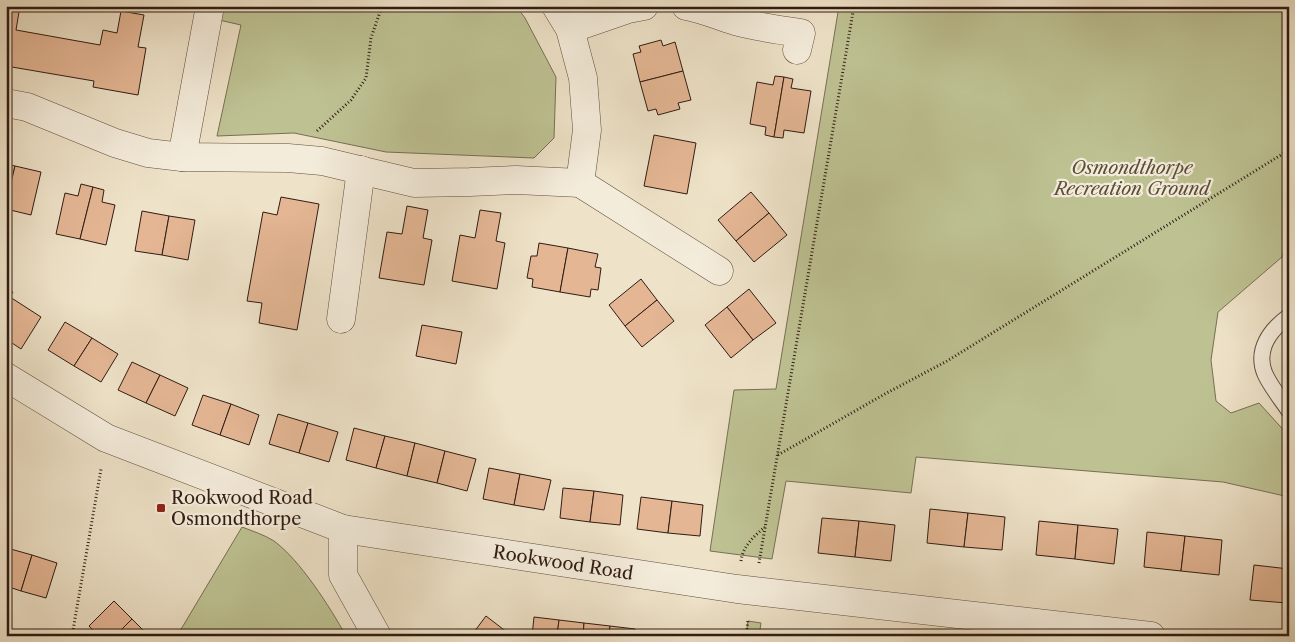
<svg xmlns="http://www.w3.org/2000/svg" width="1295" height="642" font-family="'Libre Caslon Text',serif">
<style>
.green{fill:#bec293;stroke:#776f53}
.building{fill:#e4b694;stroke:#301c13}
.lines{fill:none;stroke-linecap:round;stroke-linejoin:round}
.service-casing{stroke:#604e40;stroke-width:17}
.minor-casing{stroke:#604e40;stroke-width:29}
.tertiary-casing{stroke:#604e40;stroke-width:29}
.path{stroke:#301c13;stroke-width:3;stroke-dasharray:1 2.5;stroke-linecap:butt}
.service{stroke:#f4ecdb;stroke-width:15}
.minor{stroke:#f4ecdb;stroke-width:28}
.tertiary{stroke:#f4ecdb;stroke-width:28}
.poi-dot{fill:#8f2418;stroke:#f4ecdb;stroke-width:2}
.labels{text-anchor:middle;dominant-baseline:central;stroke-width:4.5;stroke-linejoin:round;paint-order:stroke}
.park-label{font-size:18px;font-style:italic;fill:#5b4e39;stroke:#f4ecdb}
.poi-label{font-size:18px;fill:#301c13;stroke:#f4ecdb;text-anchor:start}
.street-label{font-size:18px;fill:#301c13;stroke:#f4ecdb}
</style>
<rect width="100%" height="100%" fill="#eee2c8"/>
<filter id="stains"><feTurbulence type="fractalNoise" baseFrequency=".004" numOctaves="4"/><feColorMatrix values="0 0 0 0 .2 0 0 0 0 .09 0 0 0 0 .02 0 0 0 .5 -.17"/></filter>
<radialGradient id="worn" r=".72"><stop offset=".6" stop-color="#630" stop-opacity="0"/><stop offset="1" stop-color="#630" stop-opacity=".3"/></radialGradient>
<g class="green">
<path d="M221 6H516L525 18 556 77 554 138 534 158 386 152 294 133 217 136 241 25 219 20Z"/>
<path d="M839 6H1289V232L1282 257 1218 312 1211 360 1216 401 1231 413 1259 403 1289 436V497L1223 482 916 457 911 493 786 481 772 559 710 551 734 390 776 389Z"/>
<path d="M242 527C252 531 265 535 274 541 300 560 330 607 346 636H177Z"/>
<path d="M748 621 761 623 759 636H746Z"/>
</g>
<g class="building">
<path d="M6 6H20L16 30 100 45 103 30 117 33 121 11 144 15 138 47 146 48 138 95 93 87 94 81 6 66Z"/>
<path d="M661 40 663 46 675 42 683 71 640 82 633 54 641 52 639 46Z"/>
<path d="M683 71 691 100 678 103 680 109 658 115 656 109 648 111 640 82Z"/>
<path d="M775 76 784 77 774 137 765 135 766 127 750 124 757 82 773 85Z"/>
<path d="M784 77 793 79 791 88 811 91 804 133 784 130 783 138 774 137Z"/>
<path d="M654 135 696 143 687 194 644 186Z"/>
<path d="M6 164 15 166 6 204Z"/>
<path d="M15 166 41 172 31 215 6 209V204Z"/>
<path d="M81 184 93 187 80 239 56 234 65 193 78 196Z"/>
<path d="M93 187 104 190 102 202 115 205 106 245 80 239Z"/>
<path d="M751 192 769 213 736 241 718 220Z"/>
<path d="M281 197 319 204 297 330 259 323 262 303 247 301 263 212 277 215Z"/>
<path d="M407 206 428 210 423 238 432 240 424 285 379 278 387 232 402 234Z"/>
<path d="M480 210 501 213 496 241 505 243 497 289 452 281 460 235 475 238Z"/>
<path d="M142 211 169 216 162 255 135 251Z"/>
<path d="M769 213 787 235 754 262 736 241Z"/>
<path d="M169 216 195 220 188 260 162 255Z"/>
<path d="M539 243 568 248 560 292 532 287 533 279 527 278 531 256H537Z"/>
<path d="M568 248 598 254 595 267 601 268 598 290 591 289 590 297 560 292Z"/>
<path d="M641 279 657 300 625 326 609 305Z"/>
<path d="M6 287 13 292 10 297 41 317 21 349 6 339Z"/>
<path d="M749 289 776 323 753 340 727 307Z"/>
<path d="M657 300 674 321 642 347 625 326Z"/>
<path d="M727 307 753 340 731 358 705 325Z"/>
<path d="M65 322 92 338 74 366 48 350Z"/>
<path d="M422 325 462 332 456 364 416 356Z"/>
<path d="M92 338 118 354 101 382 74 366Z"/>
<path d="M132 362 160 375 146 403 118 390Z"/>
<path d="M160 375 188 388 175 416 146 403Z"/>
<path d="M203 395 231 404 220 435 192 425Z"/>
<path d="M231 404 259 415 249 445 220 435Z"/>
<path d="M278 414 308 423 299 453 269 444Z"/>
<path d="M308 423 338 432 329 462 299 453Z"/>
<path d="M354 428 385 436 376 468 346 460Z"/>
<path d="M385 436 415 443 407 476 376 468Z"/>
<path d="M415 443 445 451 437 483 407 476Z"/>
<path d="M445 451 476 459 467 491 437 483Z"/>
<path d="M489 468 520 474 514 505 483 499Z"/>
<path d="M520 474 551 480 544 510 514 505Z"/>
<path d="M563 488 594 491 590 522 560 518Z"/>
<path d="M594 491 623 495 620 525 590 522Z"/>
<path d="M641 497 672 501 668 533 637 529Z"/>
<path d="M672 501 703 505 700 536 668 533Z"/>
<path d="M930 509 968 513 964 547 927 543Z"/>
<path d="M968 513 1005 517 1002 550 964 547Z"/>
<path d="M822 518 859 521 855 557 818 553Z"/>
<path d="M859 521 895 525 891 561 855 557Z"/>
<path d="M1039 521 1078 525 1075 559 1036 555Z"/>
<path d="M1078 525 1118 529 1114 564 1075 559Z"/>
<path d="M1147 532 1185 536 1181 571 1144 567Z"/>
<path d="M1185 536 1222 540 1219 575 1181 571Z"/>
<path d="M7 548 32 555 21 591 6 586Z"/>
<path d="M32 555 57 563 46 598 21 591Z"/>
<path d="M1254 565 1289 569 1287 603 1250 600Z"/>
<path d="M114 601 132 619 115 636H98L89 626Z"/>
<path d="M486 616 512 636H471Z"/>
<path d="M534 617 559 620 557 636H532Z"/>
<path d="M132 619 149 636H115Z"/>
<path d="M559 620 584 623 583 636H557Z"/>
<path d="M584 623 610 626 609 636H583Z"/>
<path d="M610 626 635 629 634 636H609Z"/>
</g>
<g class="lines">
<g class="service-casing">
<path id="service" d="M1289 316C1270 330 1255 350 1265 374 1271 387 1281 399 1289 411"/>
</g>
<g class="minor-casing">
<g id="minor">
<path d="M686 6C703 9 719 16 735 21 757 27 779 30 801 33L797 50"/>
<path d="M570 29 628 9 644 6"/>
<path d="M6 103 27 107 115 143 148 153 182 157 288 158 322 161 414 183 470 182 516 180 580 183 587 130 583 78 570 29 556 6"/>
<path d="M182 157 210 6"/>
<path d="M580 183 719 271"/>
<path d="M341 319 361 170"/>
<path d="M343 529V575L377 636"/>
</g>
</g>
<g class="tertiary-casing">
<path id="tertiary" d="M6 377 106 438 343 529 737 589 1151 636"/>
</g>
<g class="path">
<path d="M1286 6 1289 8"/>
<path d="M317 131 351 100 366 78 371 38 382 6"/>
<path d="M778 455 883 395 947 361 1289 150"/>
<path d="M741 561C743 546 754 536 765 527"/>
<path d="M759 563 854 6"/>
<path d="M72 636 101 469"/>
<path d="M746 636 748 620"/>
</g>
<use href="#service" class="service"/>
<use href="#minor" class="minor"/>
<use href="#tertiary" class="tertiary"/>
</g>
<rect class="poi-dot" x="156" y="503" width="10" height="10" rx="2.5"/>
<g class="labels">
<g class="park-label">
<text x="1132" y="168">Osmondthorpe<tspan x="1132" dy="21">Recreation Ground</tspan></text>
</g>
<g class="poi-label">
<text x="171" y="498">Rookwood Road<tspan x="171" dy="21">Osmondthorpe</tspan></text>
</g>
<g class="street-label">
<text transform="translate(563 563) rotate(9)">Rookwood Road</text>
</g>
</g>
<rect width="1295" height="642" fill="none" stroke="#eee2c8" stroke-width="25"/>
<rect x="8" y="8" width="1280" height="627" fill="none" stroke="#301c13" stroke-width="2.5"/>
<rect x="12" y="12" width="1270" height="617" fill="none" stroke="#301c13"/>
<rect width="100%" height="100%" filter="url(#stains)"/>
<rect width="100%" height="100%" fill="url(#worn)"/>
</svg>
